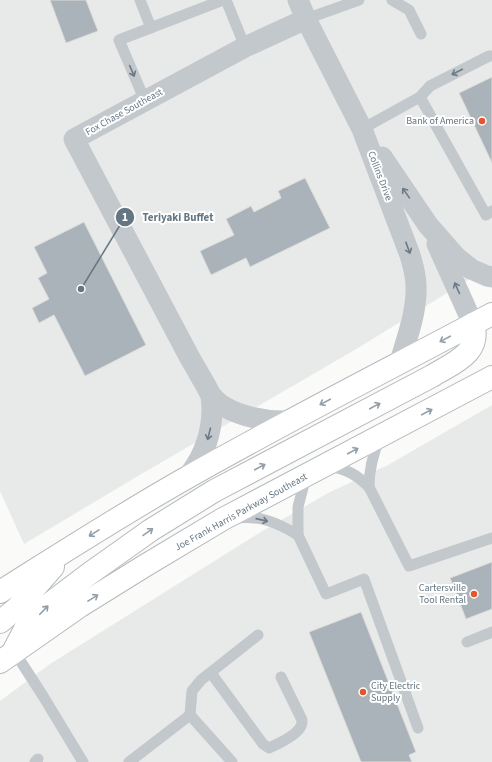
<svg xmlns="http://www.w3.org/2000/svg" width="492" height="762" font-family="'Source Sans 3',sans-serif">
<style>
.built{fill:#e8e9e9}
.building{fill:#aab3b9;stroke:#dcdcda}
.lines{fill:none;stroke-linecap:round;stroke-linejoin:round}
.primary-casing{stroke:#b5babe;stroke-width:24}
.service{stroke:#c3c8cc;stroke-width:11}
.minor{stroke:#c3c8cc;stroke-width:21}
.primary{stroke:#fff;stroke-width:22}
.oneway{stroke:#6a7a87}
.oneway2{stroke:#939fa8}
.poi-dot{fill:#e4572e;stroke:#fff;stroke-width:1.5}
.labels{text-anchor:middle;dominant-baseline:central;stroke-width:4;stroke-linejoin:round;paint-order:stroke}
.street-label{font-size:10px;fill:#657683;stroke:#fff}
.poi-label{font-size:10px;fill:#657683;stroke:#fff;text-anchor:end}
.leader{fill:none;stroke:#657683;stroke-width:1.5}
.callout-dot{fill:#657683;stroke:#fff;stroke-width:1.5}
.mark-label{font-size:12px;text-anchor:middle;font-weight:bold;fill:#fff}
.callout-label{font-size:11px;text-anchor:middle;font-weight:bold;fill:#657683;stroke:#fff;stroke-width:4;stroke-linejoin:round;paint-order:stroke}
</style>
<rect width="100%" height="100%" fill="#fafaf8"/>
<g class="built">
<path d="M0 0H492V270L468 280 358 348 138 476 24 544 0 491Z"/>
<path d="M492 405V762H0V701L50 664 259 533 328 493 388 465Z"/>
</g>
<g class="building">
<path d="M50 0H86L98 31 66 43Z"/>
<path d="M492 77V163L459 93Z"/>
<path d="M305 178 330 228 250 267 246 258 211 275 200 251 234 235 226 219 251 206 254 212 281 198 278 191Z"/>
<path d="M84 222 146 345 85 376 54 315 39 323 32 308 49 299 38 278 47 273 34 247Z"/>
<path d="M492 562V609L466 619 450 578Z"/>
<path d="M361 612 416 752 409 755 412 762H361L309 632Z"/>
</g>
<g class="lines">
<g class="primary-casing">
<g id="primary">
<path d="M0 592C62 553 124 513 188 477 288 420 391 368 492 314"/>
<path d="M0 622 17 608 53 567"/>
<path d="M13 652 25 629 48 605 89 574 151 530 214 491 432 376C453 363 482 353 473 324"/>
<path d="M0 662 80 606 146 565 223 519 492 377"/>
</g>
</g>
<g class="service">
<path d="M140 0 151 28"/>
<path d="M226 0 245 47"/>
<path d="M392 0 409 10 421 34"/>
<path d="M306 19 359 0"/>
<path d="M420 97 430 86 489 56H492"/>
<path d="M145 101 119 40 223 0"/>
<path d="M362 129 420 97 486 215 492 211"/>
<path d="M328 466C346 469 356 474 369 487L409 566 492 538"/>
<path d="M306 476 298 507V535L326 594 364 579 418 728"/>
<path d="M369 487C369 469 373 454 380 437"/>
<path d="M236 518C260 515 278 523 298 535"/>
<path d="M467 642 492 632"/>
<path d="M14 651 43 696 83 762"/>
<path d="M211 673 263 744 269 748C278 744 297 735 301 726 302 725 302 722 302 720L281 677"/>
<path d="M190 715 192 691 201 680 258 635"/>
<path d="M35 762 38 759"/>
<path d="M129 762 190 715 232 762"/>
</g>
<g class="minor">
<path d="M298 0 306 19 362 129 410 255C413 265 416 276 416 286 417 312 407 337 400 362"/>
<path d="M382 157 428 225 456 257 471 269 487 276 492 277"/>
<path d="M437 244 473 324"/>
<path d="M289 421C265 422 226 415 211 395 209 392 207 388 205 384 200 376 196 368 191 360L74 139 245 47 306 19"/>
<path d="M188 477C192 471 197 464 200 458 210 439 214 416 211 396"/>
</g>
<use href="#primary" class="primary"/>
</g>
<defs><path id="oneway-shaft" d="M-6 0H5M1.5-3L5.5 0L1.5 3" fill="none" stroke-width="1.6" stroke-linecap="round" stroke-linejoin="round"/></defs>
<g class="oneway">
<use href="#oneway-shaft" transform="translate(132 71) rotate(67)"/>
<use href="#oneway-shaft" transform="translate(457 72) rotate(153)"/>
<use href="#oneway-shaft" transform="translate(406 193) rotate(-125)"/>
<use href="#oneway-shaft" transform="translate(408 248) rotate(70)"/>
<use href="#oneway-shaft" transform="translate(457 288) rotate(-114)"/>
<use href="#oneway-shaft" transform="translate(209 434) rotate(104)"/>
<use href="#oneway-shaft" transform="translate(262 520) rotate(13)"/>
</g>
<g class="oneway2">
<use href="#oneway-shaft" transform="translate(445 339) rotate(152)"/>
<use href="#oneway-shaft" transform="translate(325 402) rotate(152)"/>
<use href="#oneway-shaft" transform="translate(375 406) rotate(-28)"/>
<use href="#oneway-shaft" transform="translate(427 412) rotate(-28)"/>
<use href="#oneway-shaft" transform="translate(353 451) rotate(-28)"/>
<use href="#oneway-shaft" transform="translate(260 467) rotate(-28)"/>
<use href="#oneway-shaft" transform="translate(148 532) rotate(-35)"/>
<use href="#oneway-shaft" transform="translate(94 533) rotate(148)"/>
<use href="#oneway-shaft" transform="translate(93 598) rotate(-32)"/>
<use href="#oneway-shaft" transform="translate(44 610) rotate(-46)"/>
</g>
<g class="poi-dot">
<circle cx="482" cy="121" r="4"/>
<circle cx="474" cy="594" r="4"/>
<circle cx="363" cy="692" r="4"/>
</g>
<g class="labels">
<g class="street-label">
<text transform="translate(124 112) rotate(-29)">Fox Chase Southeast</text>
<text transform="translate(380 176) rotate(69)">Collins Drive</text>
<text transform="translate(241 512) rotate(-29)">Joe Frank Harris Parkway Southeast</text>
</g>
<g class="poi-label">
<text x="474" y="121">Bank of America</text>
<text x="466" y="588">Cartersville<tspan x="466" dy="12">Tool Rental</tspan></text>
<text x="371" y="686" text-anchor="start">City Electric<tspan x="371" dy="12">Supply</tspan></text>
</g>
</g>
<path class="leader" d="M81 289L125 217"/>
<g class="callout-dot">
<circle cx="81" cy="289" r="4"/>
<circle cx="125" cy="217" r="10"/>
</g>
<g class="mark-label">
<text x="125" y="221">1</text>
</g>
<g class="callout-label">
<text x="178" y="221">Teriyaki Buffet</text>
</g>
</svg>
